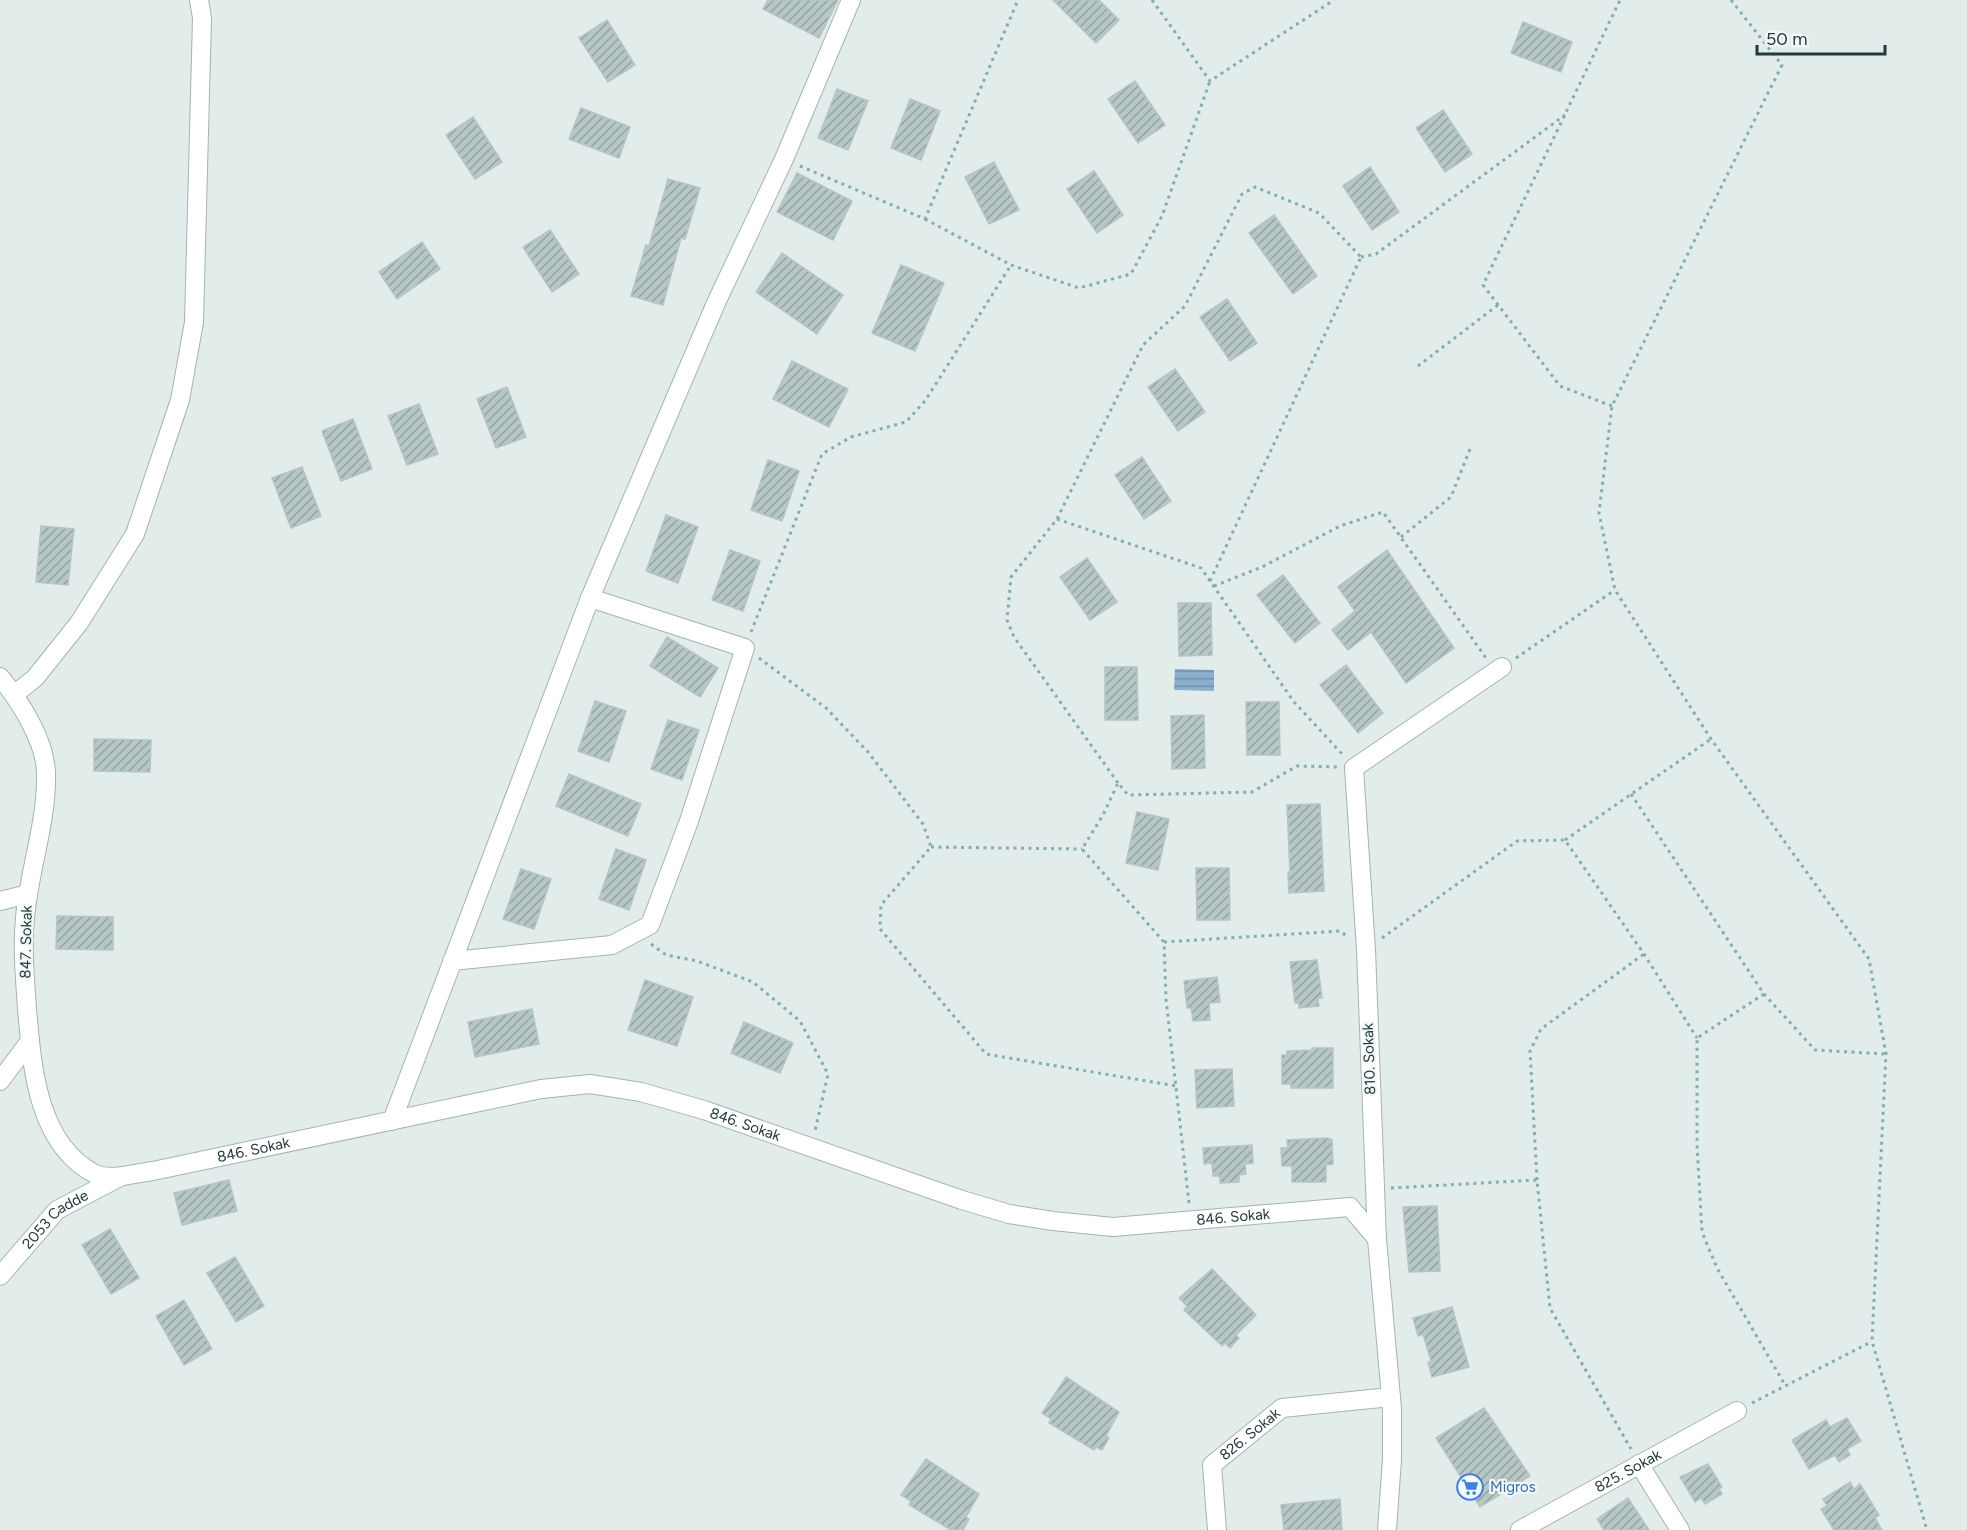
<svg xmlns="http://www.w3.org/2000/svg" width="1967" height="1530" font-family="Figtree,sans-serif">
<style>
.water{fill:url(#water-rules)}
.building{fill:url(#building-hatch);stroke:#b5c5c4;stroke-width:1.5}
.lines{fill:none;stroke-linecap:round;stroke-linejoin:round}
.minor-casing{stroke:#a5b3b3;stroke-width:20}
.path{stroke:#83aeaf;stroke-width:3;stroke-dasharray:3 4.5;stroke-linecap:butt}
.minor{stroke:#fff;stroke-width:18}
.labels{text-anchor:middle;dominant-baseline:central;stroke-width:4.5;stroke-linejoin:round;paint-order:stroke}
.street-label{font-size:15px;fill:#233b3c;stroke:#f3f8f7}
.shop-label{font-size:15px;fill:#366cbe;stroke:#f3f8f7;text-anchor:start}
</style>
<defs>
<pattern id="water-rules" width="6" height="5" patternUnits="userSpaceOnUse" patternTransform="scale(1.5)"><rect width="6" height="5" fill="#8cafcf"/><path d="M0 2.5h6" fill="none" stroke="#7290a9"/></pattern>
<pattern id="building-hatch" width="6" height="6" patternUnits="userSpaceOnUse" patternTransform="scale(1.5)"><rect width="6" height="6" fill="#b7c7c5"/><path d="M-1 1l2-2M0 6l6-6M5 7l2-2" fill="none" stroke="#94a3a1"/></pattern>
</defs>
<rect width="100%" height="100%" fill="#e2eceb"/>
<path class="water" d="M1175 669 1214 670V691L1174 690Z"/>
<g class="building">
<path d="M768 0H838L819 38 763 9Z"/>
<path d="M1053 0H1099L1119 20 1096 43Z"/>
<path d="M607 20 635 65 608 82 579 38Z"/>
<path d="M1523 22 1572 42 1561 72 1511 53Z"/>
<path d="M1135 81 1165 125 1138 143 1108 99Z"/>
<path d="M837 89 868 101 848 150 818 138Z"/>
<path d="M910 99 940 111 921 160 891 148Z"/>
<path d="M581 108 630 127 619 158 569 139Z"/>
<path d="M1443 110 1472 154 1445 172 1416 128Z"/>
<path d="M473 117 502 162 475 179 446 135Z"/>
<path d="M994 162 1019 210 989 224 965 177Z"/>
<path d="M1370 167 1399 212 1372 230 1343 186Z"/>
<path d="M1094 171 1123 215 1097 233 1067 189Z"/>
<path d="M797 173 852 201 833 240 777 212Z"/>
<path d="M668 179 700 188 685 239 681 238 663 305 631 296 646 245 649 246Z"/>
<path d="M1274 215 1317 276 1293 294 1249 233Z"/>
<path d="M550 230 579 274 552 292 523 247Z"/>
<path d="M422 242 440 269 397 299 379 272Z"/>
<path d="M782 253 843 295 817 334 756 292Z"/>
<path d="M901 265 944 283 915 351 872 333Z"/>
<path d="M1227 299 1257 343 1230 361 1200 317Z"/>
<path d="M792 361 848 389 829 427 773 399Z"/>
<path d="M1175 369 1205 412 1178 431 1148 387Z"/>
<path d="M507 387 526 437 496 448 477 399Z"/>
<path d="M419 404 438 454 407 465 388 416Z"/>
<path d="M353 419 372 469 341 481 322 431Z"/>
<path d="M1142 457 1171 501 1144 519 1115 475Z"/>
<path d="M768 460 799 471 782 521 751 510Z"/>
<path d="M302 467 321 516 291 528 272 478Z"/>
<path d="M666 515 698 527 678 583 646 571Z"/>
<path d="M41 526 74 529 68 585 36 582Z"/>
<path d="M730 550 760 561 743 611 712 600Z"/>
<path d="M1387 550 1454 648 1406 683 1371 632 1348 650 1332 630 1355 611 1338 587Z"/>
<path d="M1087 558 1117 602 1090 620 1060 577Z"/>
<path d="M1283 575 1320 623 1295 643 1257 595Z"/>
<path d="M1178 603H1211L1212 655 1179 656Z"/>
<path d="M667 637 718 668 700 697 650 666Z"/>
<path d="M1346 665 1383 713 1358 733 1320 685Z"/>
<path d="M1105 667H1137L1138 720H1105Z"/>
<path d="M595 701 626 711 609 762 578 751Z"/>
<path d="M1246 702H1279L1280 755H1247Z"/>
<path d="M1204 715 1205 768 1172 769 1171 716Z"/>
<path d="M668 720 699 730 682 780 651 769Z"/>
<path d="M94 739 151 740 150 772 94 771Z"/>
<path d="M569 774 641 804 628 836 556 806Z"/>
<path d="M1320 804 1324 891 1289 893 1288 872H1290L1287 805Z"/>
<path d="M1137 812 1169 819 1158 870 1126 863Z"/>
<path d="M616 849 646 860 629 910 599 899Z"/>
<path d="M1196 868H1229L1230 920H1197Z"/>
<path d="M521 869 551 879 534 929 503 919Z"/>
<path d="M57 916 113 917V950L56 949Z"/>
<path d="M1317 960 1322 998H1318L1319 1006 1299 1008V1003H1295L1290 962Z"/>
<path d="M1217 977 1220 1002 1209 1003 1210 1020 1193 1021 1191 1008H1187L1184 981Z"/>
<path d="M645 980 693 997 677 1046 628 1030Z"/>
<path d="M532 1009 539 1044 475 1057 468 1022Z"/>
<path d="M744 1022 793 1043 780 1073 731 1053Z"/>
<path d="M1312 1048H1333V1088H1291V1084H1282V1055H1287V1051L1312 1050Z"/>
<path d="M1232 1069 1234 1106 1197 1108 1195 1070Z"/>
<path d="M1327 1138 1332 1140 1333 1164 1326 1165V1182H1292V1166H1282L1281 1148H1288L1287 1140Z"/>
<path d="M1252 1145 1253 1163 1245 1164 1246 1174 1239 1175V1182L1220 1183V1176H1213L1212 1163 1204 1164 1203 1148Z"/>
<path d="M229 1180 237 1211 182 1225 174 1193Z"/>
<path d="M1437 1206 1440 1271 1409 1272 1403 1207Z"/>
<path d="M110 1229 139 1278 111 1294 82 1245Z"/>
<path d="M235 1257 264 1306 236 1322 207 1273Z"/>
<path d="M1212 1269 1256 1315 1236 1335 1239 1338 1230 1348 1225 1343 1222 1346 1184 1310 1187 1306 1179 1298Z"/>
<path d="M184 1300 212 1349 184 1365 156 1316Z"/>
<path d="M1452 1307 1469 1367 1432 1377 1428 1362 1431 1361 1423 1334 1418 1336 1413 1318Z"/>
<path d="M1066 1377 1119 1412 1106 1436 1109 1438 1102 1450 1096 1447 1094 1450 1049 1423 1051 1419 1042 1413Z"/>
<path d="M1484 1408 1530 1476 1480 1507 1436 1438Z"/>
<path d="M1847 1418 1861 1441 1847 1449 1850 1455 1839 1462 1835 1455 1809 1469 1792 1440 1826 1420 1830 1427Z"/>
<path d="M926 1459 979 1494 966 1517 969 1519 963 1530H951L909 1505 911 1501 901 1495Z"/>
<path d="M1708 1464 1722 1487 1719 1489 1722 1494 1705 1504 1701 1498 1695 1502 1680 1477Z"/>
<path d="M1850 1482 1854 1489 1860 1484 1879 1515 1875 1518 1882 1530H1834L1821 1509 1827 1506 1823 1499Z"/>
<path d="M1628 1498 1649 1530H1604L1597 1519Z"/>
<path d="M1340 1499 1342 1530H1284L1281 1505Z"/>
</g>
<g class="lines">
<g class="minor-casing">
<g id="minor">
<path d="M590 598 716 303 784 159 851 0"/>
<path id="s1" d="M0 677C20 701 46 742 46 774 47 823 29 870 25 918 22 948 25 978 27 1009 32 1066 37 1144 95 1174 110 1181 137 1173 153 1171L541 1089 590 1084 641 1092 704 1110 962 1200 1009 1214 1053 1221 1113 1227 1350 1207 1377 1239"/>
<path d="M15 694 35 678 79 623 135 534 180 400 194 322 202 18 199 0"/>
<path d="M0 901 28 894"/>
<path d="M0 1081 30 1041"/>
<path d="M392 1121 590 598 745 648 689 821 650 925 612 945 452 961"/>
<path id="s2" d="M0 1276 57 1210 120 1177"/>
<path d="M1639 1464 1680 1530"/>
<path id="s3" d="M1217 1530 1212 1465 1282 1408 1391 1397"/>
<path d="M1387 1530 1392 1459V1409L1377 1239 1366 950 1354 768 1502 667"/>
<path id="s4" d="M1520 1530 1737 1411"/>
</g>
</g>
<g class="path">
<path d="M1152 0 1210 81 1334 0"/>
<path d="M1731 0 1782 65 1612 406 1599 513 1615 590 1711 739 1869 959 1886 1054 1872 1341 1927 1530"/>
<path d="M800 166 925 219 1018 0"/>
<path d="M925 219 1011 265 1079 288 1131 274 1162 216 1210 81"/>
<path d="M1361 257 1376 254 1565 115"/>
<path d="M1418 366 1498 305"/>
<path d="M1612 406 1560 386 1483 285 1620 0"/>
<path d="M1057 519 1201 568 1294 702 1343 755"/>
<path d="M1401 537 1451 497 1470 449"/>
<path d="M1210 581 1361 257"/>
<path d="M1214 586 1262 567 1340 526 1383 512 1486 658"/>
<path d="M751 632 822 454 851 437 906 422 925 401 1011 265"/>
<path d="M759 658 826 708 868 752 923 824 931 847 881 905 880 929 986 1054 1176 1086"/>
<path d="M1516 658 1615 590"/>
<path d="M1118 783 1014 637 1007 620 1011 577 1057 519 1143 345 1185 306 1242 194 1255 187 1319 213 1361 257"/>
<path d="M1631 794 1764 994 1815 1050 1886 1054"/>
<path d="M1565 840 1711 739"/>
<path d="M931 847 1082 849"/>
<path d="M1382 938 1517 841 1565 840 1644 954 1697 1038"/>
<path d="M1164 942 1340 931 1348 937"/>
<path d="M651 944 666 955 697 961 753 982 800 1021 828 1074 815 1131"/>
<path d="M1764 994 1697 1038V1145L1702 1232 1717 1268 1785 1385"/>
<path d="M1537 1180 1530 1051 1541 1029 1644 954"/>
<path d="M1391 1188 1537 1180 1550 1308 1631 1449"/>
<path d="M1189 1203 1166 999 1164 942 1082 849 1103 815 1118 783 1128 795 1252 792 1297 766 1337 767"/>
<path d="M1752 1403 1871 1342"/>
</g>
<use href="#minor" class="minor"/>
</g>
<defs>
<g id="supermarket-ring" transform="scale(1.35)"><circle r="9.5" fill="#f3f8f7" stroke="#3f7fe0" stroke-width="1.5"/><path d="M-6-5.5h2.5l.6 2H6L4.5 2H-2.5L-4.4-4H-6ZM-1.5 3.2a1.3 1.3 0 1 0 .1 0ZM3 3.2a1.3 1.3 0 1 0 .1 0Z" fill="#3f7fe0"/></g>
</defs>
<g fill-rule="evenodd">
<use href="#supermarket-ring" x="1470" y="1487"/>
</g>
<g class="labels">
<g class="street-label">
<text transform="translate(26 942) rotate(-89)">847. Sokak</text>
<text transform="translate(1369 1059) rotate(-92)">810. Sokak</text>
<text stroke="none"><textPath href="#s1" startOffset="1198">846. Sokak</textPath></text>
<text stroke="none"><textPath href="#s1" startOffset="694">846. Sokak</textPath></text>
<text stroke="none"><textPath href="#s1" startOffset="1702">846. Sokak</textPath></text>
<text stroke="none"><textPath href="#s2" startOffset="80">2053 Cadde</textPath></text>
<text stroke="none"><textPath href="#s3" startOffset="114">826. Sokak</textPath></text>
<text stroke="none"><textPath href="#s4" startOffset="123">825. Sokak</textPath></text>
</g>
<g class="shop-label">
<text x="1490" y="1487">Migros</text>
</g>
</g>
<path d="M1757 45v9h128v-9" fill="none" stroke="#233b3c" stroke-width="3"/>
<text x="1766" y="45" font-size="18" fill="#233b3c" stroke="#f3f8f7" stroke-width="4.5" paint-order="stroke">50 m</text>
</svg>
